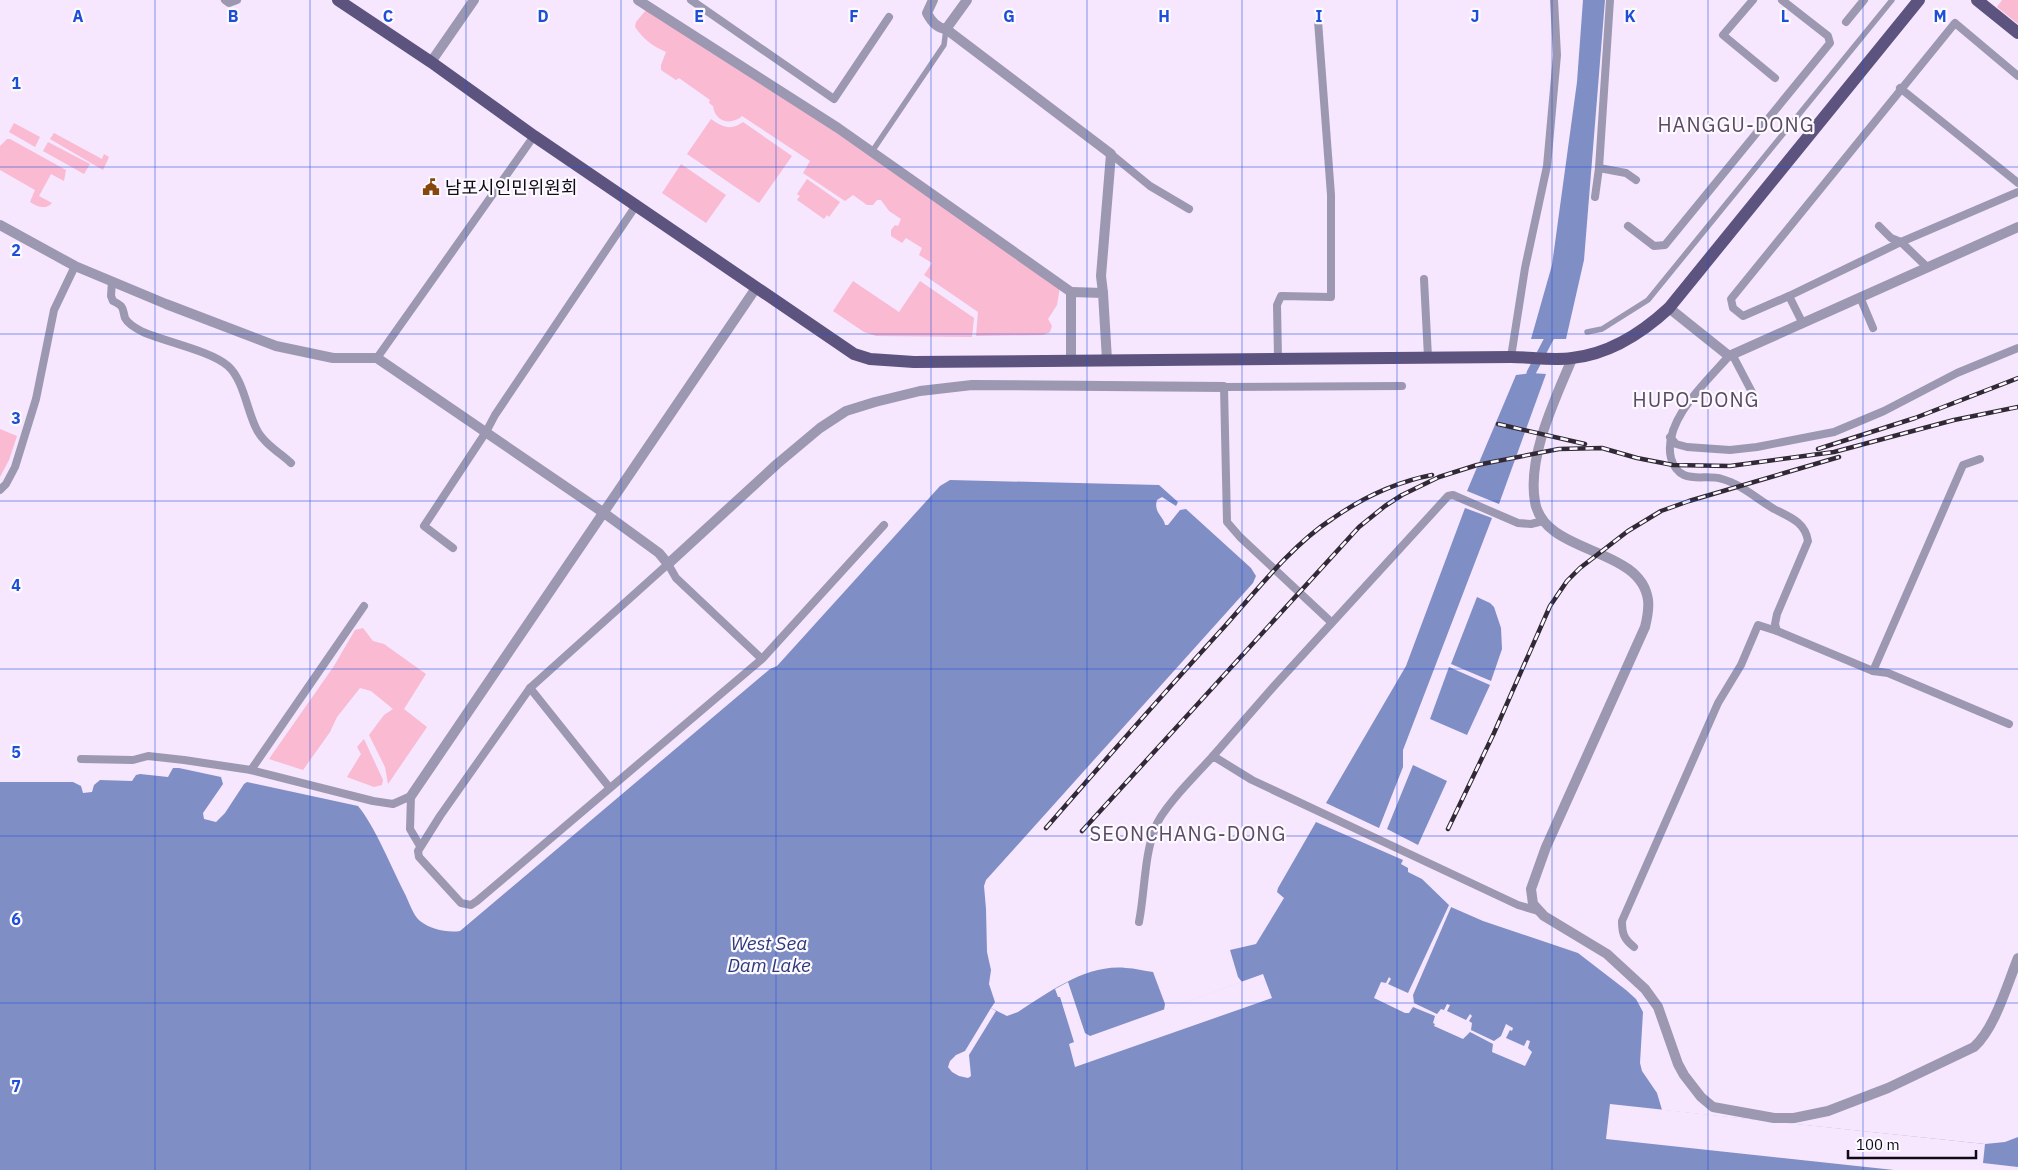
<svg xmlns="http://www.w3.org/2000/svg" width="2018" height="1170" font-family="'IBM Plex Sans','Noto Sans KR',sans-serif">
<style>
.green{fill:#f9bad2}
.water{fill:#7f8ec5}
.pier{fill:#f6e6fe}
.lines{fill:none;stroke-linecap:round;stroke-linejoin:round}
.canal{stroke:#7f8ec5;stroke-width:9}
.pedestrian{stroke:#9c98b2;stroke-width:5.5}
.minor{stroke:#9c98b2;stroke-width:8}
.tertiary{stroke:#9c98b2;stroke-width:10}
.primary{stroke:#5c537f;stroke-width:12}
.rail-casing{stroke:#312935;stroke-width:4.5}
.rail{stroke:#fcf9ff;stroke-width:2.5;stroke-dasharray:8;stroke-linecap:butt}
.grid{fill:none;stroke:#1d4ed8;stroke-width:1;stroke-opacity:0.55}
.labels{text-anchor:middle;dominant-baseline:central;stroke-width:4.5;stroke-linejoin:round;paint-order:stroke}
.poi-label{font-size:18px;fill:#100a14;stroke:#fcf9ff;text-anchor:start}
.water-label{font-size:19px;font-style:italic;fill:#2c387a;stroke:#fcf9ff}
.quarter-label{font-size:20px;letter-spacing:1px;fill:#5a4a63;stroke:#fcf9ff}
.grid-label{font-size:16px;text-anchor:middle;font-weight:bold;fill:#1d4ed8;stroke:#fcf9ff;stroke-width:4.5;stroke-linejoin:round;paint-order:stroke}
</style>
<rect width="100%" height="100%" fill="#f6e6fe"/>
<g class="green">
<path d="M2002 0H2018V24L1997 7Z"/>
<path d="M646 10 835 131 1060 287 1057 305 1048 319 1052 326 1050 332 1043 335 976 336 978 312 924 275 932 263 919 255 922 248 906 238 902 243 891 236V230L895 225 898 226 901 219 889 211 881 200H877L873 205H867L853 195 845 201 803 173 810 161 742 116C731 126 715 122 713 106L709 103 710 100 679 78 676 80 661 70V65L666 52C653 46 644 40 635 27L636 22Z"/>
<path d="M711 119C722 127 731 131 743 122L792 156 759 203 687 154Z"/>
<path d="M14 123 40 137 35 147 9 132Z"/>
<path d="M54 133 102 159 104 154 109 157 103 170 50 139Z"/>
<path d="M7 139H10L66 170 64 181 51 174 39 196 52 203C45 210 38 207 30 202L35 190 0 170V146Z"/>
<path d="M48 142 90 164 84 174 43 151Z"/>
<path d="M681 164 726 195 706 223 662 193Z"/>
<path d="M807 179 840 202 829 217 827 215 824 219 797 200 800 196 797 194Z"/>
<path d="M853 281 899 312 920 281 974 318 972 337 876 336 864 332 833 311Z"/>
<path d="M0 429 17 436 9 460 0 477Z"/>
<path d="M363 628 373 641 384 644 426 674 404 709 427 727 388 784 385 767 369 735 384 715 393 709 371 691 360 688 337 717 330 732 303 770 269 759 334 666 355 630Z"/>
<path d="M364 739 383 780 382 785 374 787 347 777 361 754 357 747Z"/>
</g>
<g class="water">
<path d="M1583 0H1605L1584 260 1566 339H1531L1552 265 1577 82Z"/>
<path d="M1531 373 1546 374 1499 504 1467 491 1516 375Z"/>
<path d="M950 480 1159 485 1178 502 1176 506 1162 497 1157 500C1153 512 1164 517 1165 525H1168L1180 510 1186 509 1251 568 1256 576 1253 583 986 880 984 886 986 909 987 952 991 970 989 984 995 1002 991 1008 1007 1016 1018 1012C1050 992 1086 964 1126 968 1135 968 1144 971 1153 972L1165 1004 1164 1010 1242 982 1238 977 1230 950 1256 944 1284 898 1277 892 1278 888 1316 822 1403 860 1401 864 1408 868V872L1422 879 1451 907 1483 921 1578 953 1626 990 1636 999 1643 1012 1640 1063 1642 1071 1657 1093 1662 1110 1985 1144 2005 1142 2018 1137V1170H0V782H73L81 786 83 793 92 792 94 785 100 780 132 781 136 775 140 774 168 777 173 768H179L221 777 223 784 203 813 204 819 216 822 225 813 244 784 247 782 358 806C375 826 392 869 405 894 409 902 413 915 420 921 430 929 447 933 460 931L770 669 777 666 940 486Z"/>
<path d="M1465 508 1492 518 1403 750V767L1379 828 1326 803 1406 666Z"/>
<path d="M1477 597 1490 603 1494 607 1501 628 1502 649 1491 681 1451 664Z"/>
<path d="M1449 667 1490 685 1467 735 1430 719Z"/>
<path d="M1413 765 1447 781 1418 845 1387 829Z"/>
</g>
<g class="pier">
<path d="M1450 903 1452 905 1413 995 1414 1003 1437 1014 1441 1009 1444 1010 1447 1004 1450 1005 1447 1011 1466 1020 1470 1014 1472 1016 1469 1021 1472 1023 1471 1030 1494 1041 1501 1036 1506 1024 1513 1028 1512 1031 1510 1030 1506 1038 1524 1046 1527 1040 1530 1041 1528 1048 1532 1052 1525 1066 1492 1052 1493 1044 1470 1032 1463 1039 1434 1026 1435 1024 1433 1023 1435 1016 1413 1007 1409 1013H1405L1374 998 1381 982 1386 983 1389 977 1391 979 1388 984 1408 993Z"/>
<path d="M1263 974 1272 998 1075 1067 1069 1044 1074 1042 1060 997H1058L1055 989 1068 982 1085 1033 1090 1036Z"/>
<path d="M991 1008 996 1011 969 1055 971 1076 968 1078 959 1076 952 1072 948 1067 950 1061 956 1055 965 1051Z"/>
<path d="M1610 1104 1985 1144 1983 1163 2018 1167V1170H1894L1606 1139Z"/>
</g>
<g class="lines">
<path class="canal" d="M1531 373 1554 329"/>
<g class="pedestrian">
<path d="M871 153 944 45 946 29"/>
<path d="M1587 332 1602 329 1648 300 1892 0"/>
</g>
<g class="minor">
<path d="M225 0 229 3 237 0"/>
<path d="M691 0 834 99 889 17"/>
<path d="M1753 0 1723 35 1775 78"/>
<path d="M1846 22 1864 0"/>
<path d="M2018 76 1955 23 1731 299 1733 308 1743 316 1789 296 1901 242 2018 192"/>
<path d="M1900 88 2018 183"/>
<path d="M1111 154 1150 186 1189 209"/>
<path d="M1599 168 1626 173 1636 180"/>
<path d="M1595 197 1599 168 1610 0"/>
<path d="M1628 226 1654 246 1665 245 1830 43 1828 36 1782 0"/>
<path d="M1879 226 1891 238 1901 242 1927 267"/>
<path d="M1424 279 1428 357"/>
<path d="M112 281 111 296 113 301C125 307 122 308 125 318 128 324 137 329 143 332 166 342 211 351 228 366 243 379 247 410 256 428 262 442 280 453 291 463"/>
<path d="M1789 296 1802 322"/>
<path d="M1860 297 1873 328"/>
<path d="M1732 354 1754 396"/>
<path d="M1729 356C1707 381 1662 421 1671 458 1673 465 1677 472 1684 475 1696 480 1709 475 1722 479 1741 484 1757 499 1774 509 1790 517 1805 522 1808 541L1777 614 1775 624 1777 631 1873 671 1888 673 2009 724"/>
<path d="M1511 357 1525 268 1547 166 1557 55 1554 0"/>
<path d="M377 358 534 136"/>
<path d="M1278 358 1277 305 1281 296 1331 297V195L1318 21"/>
<path d="M1670 437 1676 444 1687 447 1730 450 1757 447 1834 432 1884 411 1957 373 2018 348"/>
<path d="M0 490 6 484 15 467 36 399 54 310 75 266"/>
<path d="M453 548 424 526 486 432 495 415 637 204"/>
<path d="M1331 622 1240 537 1227 522 1224 387 1402 386"/>
<path d="M762 659 676 578 668 564 530 688 440 816 418 851 419 857 461 903 471 905 477 901 762 659 884 525"/>
<path d="M1873 671 1963 465 1980 459"/>
<path d="M530 688 609 787"/>
<path d="M1213 756 1275 685 1448 496 1453 495 1518 523 1531 524 1543 521"/>
<path d="M81 759 133 760 148 756 184 760 251 770 373 801 393 804 411 796 410 829 420 846"/>
<path d="M251 770 364 606"/>
<path d="M1139 922C1145 891 1144 857 1155 828 1162 808 1197 774 1213 756L1252 780 1518 905 1538 911"/>
<path d="M1634 947C1624 939 1622 934 1622 921L1718 703 1741 665 1758 625 1777 631"/>
</g>
<g class="tertiary">
<path d="M638 0 838 128 1071 292"/>
<path d="M933 0 927 13C931 21 936 28 946 29L1111 154 1101 276 1103 293"/>
<path d="M946 29 967 0"/>
<path d="M431 62 474 0"/>
<path d="M0 225 75 266 166 304 276 346 333 358H377L604 513 659 553 668 564 777 464 820 428 846 411 875 402 920 391 972 385 1224 387"/>
<path d="M1669 308 1729 356 2018 227"/>
<path d="M1572 359C1555 399 1527 457 1535 502 1544 555 1641 546 1648 600 1649 608 1647 619 1645 627L1546 847 1531 889 1533 904 1544 916 1607 954 1645 989 1658 1007 1678 1064 1684 1075 1701 1097 1713 1107 1774 1118H1794L1828 1111 1888 1088 1974 1047C1995 1028 2007 985 2018 958"/>
<path d="M1071 360V292L1103 293 1107 360"/>
<path d="M411 796 756 288"/>
</g>
<g class="primary">
<path d="M338 0 431 62 534 136 854 354 870 359 914 362 1511 357C1531 357 1552 361 1572 358 1610 354 1642 333 1669 308L1919 0"/>
<path d="M1977 0 2018 33"/>
</g>
<g class="rail-casing">
<g id="rail">
<path d="M1498 424 1585 444"/>
<path d="M1818 449 1915 418 2018 378"/>
<path d="M1046 828C1105 760 1164 693 1225 626 1256 591 1293 544 1332 519 1362 498 1396 482 1432 475"/>
<path d="M1448 829 1494 733 1550 606 1567 581 1580 568 1628 531 1661 511 1689 501 1839 457"/>
<path d="M1082 831 1359 527 1385 506 1402 495 1439 477 1477 465 1559 449 1602 448 1637 458 1673 465 1730 466 1834 452 1954 420 2018 407"/>
</g>
</g>
<use href="#rail" class="rail"/>
</g>
<path class="grid" d="M155 0V1170M310 0V1170M466 0V1170M621 0V1170M776 0V1170M931 0V1170M1087 0V1170M1242 0V1170M1397 0V1170M1552 0V1170M1708 0V1170M1863 0V1170M0 167H2018M0 334H2018M0 501H2018M0 669H2018M0 836H2018M0 1003H2018"/>
<defs>
<g id="civic-bare" transform="scale(1.35)"><path d="M-.6-6.5H3V-4.5H.6V-3L4-1V1h2V6H-6V1h2V-1L-.6-3ZM-1.2 2.5V6h2.4V2.5Z" fill="#86460c" stroke="#fcf9ff" stroke-width="2.5" paint-order="stroke"/></g>
</defs>
<g fill-rule="evenodd">
<use href="#civic-bare" x="431" y="187"/>
</g>
<g class="labels">
<g class="poi-label">
<text x="445" y="187">남포시인민위원회</text>
</g>
<g class="water-label">
<text x="769" y="943">West Sea<tspan x="769" dy="22">Dam Lake</tspan></text>
</g>
<g class="quarter-label">
<text x="1736" y="124">HANGGU-DONG</text>
<text x="1696" y="399">HUPO-DONG</text>
<text x="1188" y="833">SEONCHANG-DONG</text>
</g>
</g>
<g class="grid-label">
<text x="78" y="22">A</text>
<text x="233" y="22">B</text>
<text x="388" y="22">C</text>
<text x="543" y="22">D</text>
<text x="699" y="22">E</text>
<text x="854" y="22">F</text>
<text x="1009" y="22">G</text>
<text x="1164" y="22">H</text>
<text x="1319" y="22">I</text>
<text x="1475" y="22">J</text>
<text x="1630" y="22">K</text>
<text x="1785" y="22">L</text>
<text x="1940" y="22">M</text>
<text x="16" y="89">1</text>
<text x="16" y="256">2</text>
<text x="16" y="424">3</text>
<text x="16" y="591">4</text>
<text x="16" y="758">5</text>
<text x="16" y="925">6</text>
<text x="16" y="1092">7</text>
</g>
<path d="M1848 1150v8h128v-8" fill="none" stroke="#100a14" stroke-width="2.5"/>
<text x="1856" y="1150" font-size="15" fill="#100a14" stroke="#fcf9ff" stroke-width="4" paint-order="stroke">100 m</text>
</svg>
